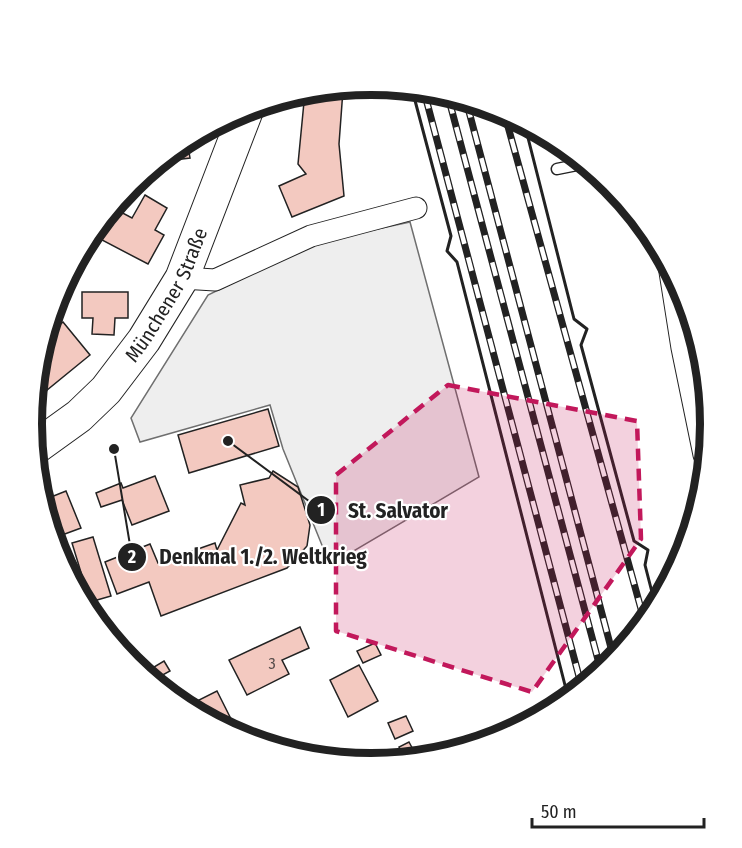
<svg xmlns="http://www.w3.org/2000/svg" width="742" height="848" font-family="'Fira Sans Condensed',sans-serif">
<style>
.green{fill:#eee;stroke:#6f6f6f;stroke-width:1.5}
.building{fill:#f3c9c0;stroke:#222;stroke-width:1.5}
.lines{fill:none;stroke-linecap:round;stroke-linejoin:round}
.lane-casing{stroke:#222;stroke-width:13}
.street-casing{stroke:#222;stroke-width:23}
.primary-casing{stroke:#222;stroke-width:35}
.lane{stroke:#fff;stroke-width:10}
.street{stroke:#fff;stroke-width:21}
.primary{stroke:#fff;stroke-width:33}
.rail-casing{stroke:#222;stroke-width:7}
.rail{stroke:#fff;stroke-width:4.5;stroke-dasharray:14;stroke-linecap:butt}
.wall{stroke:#222;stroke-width:3}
.marked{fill:#c2185b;fill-opacity:0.2;stroke:#c2185b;stroke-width:4.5;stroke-dasharray:12 8;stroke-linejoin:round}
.labels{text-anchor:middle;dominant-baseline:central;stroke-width:4.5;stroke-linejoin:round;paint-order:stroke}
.number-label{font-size:16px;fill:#564c4a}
.street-label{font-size:20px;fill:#222;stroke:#fff}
.rim{fill:none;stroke:#222;stroke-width:8}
.leader{fill:none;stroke:#222;stroke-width:2}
.callout-dot{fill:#222;stroke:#fff;stroke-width:2}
.mark-label{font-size:18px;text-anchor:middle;font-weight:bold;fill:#fff}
.callout-label{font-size:21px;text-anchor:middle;font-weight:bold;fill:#222;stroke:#fff;stroke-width:4.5;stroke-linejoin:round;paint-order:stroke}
</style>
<rect width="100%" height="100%" fill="#fff"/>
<path class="green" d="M410 222 479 477 330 565 283 449 270 405 140 442 131 418 208 295 316 242Z"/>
<g class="building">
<path d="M343 90 339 144 344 196 292 217 279 186 306 174 298 164 304 102 313 103V96Z"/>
<path d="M188 146 190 158 165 161Z"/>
<path d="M145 195 167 208 155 230 164 235 148 264 102 240 117 210 132 218Z"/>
<path d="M82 292H128V318H115L114 335 92 334 93 318H82Z"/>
<path d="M63 322 90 355 36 399 50 333Z"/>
<path d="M268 409 279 446 189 473 178 435Z"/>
<path d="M273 471 298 487 310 525 307 546 287 568 161 616 149 582 117 594 105 562 150 544 158 563 215 543 217 550 241 503 245 505 240 485 269 478Z"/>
<path d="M155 476 169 511 132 525 122 500 101 507 96 493 121 483 123 488Z"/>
<path d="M66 491 81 528 54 538 46 499Z"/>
<path d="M93 537 111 596 90 602 72 543Z"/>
<path d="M300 627 309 648 282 660 289 674 247 695 229 660Z"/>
<path d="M375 643 381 655 363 663 357 651Z"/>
<path d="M164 661 170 671 159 677 154 667Z"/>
<path d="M359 665 378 701 348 717 330 680Z"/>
<path d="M217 691 235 727 229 730 195 707 193 703Z"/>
<path d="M406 716 413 731 395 739 388 723Z"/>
<path d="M409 742 416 755 404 757 399 747Z"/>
</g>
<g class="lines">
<g class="lane-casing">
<g id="lane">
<path d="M557 169 582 164"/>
<path d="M338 757H339"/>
</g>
</g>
<g class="street-casing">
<g id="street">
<path d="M670 272 682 348 704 455"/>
<path d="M182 278 215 280 311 236 416 208"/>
</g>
</g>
<g class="primary-casing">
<g id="primary">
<path id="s1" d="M36 447 79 416 106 390 144 340 182 278 247 109"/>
</g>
</g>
<use href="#lane" class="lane"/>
<use href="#street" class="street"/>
<use href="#primary" class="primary"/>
<g class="rail-casing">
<g id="rail">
<path d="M425 95 581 684"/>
<path d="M449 100 601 671"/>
<path d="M467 104 614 659"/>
<path d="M504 112 643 616"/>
</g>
</g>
<use href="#rail" class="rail"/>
<g class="wall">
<path d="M413 93 451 236 447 251 457 262 567 693"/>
<path d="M525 126 574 319 587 329 581 345 634 541 648 550 645 565 654 600"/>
</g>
</g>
<path class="marked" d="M448 385 637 421 641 539 532 692 336 631V475Z"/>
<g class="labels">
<g class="number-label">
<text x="272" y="663">3</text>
</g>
<g class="street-label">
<text stroke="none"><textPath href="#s1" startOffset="204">Münchener Straße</textPath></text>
</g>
</g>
<path d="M0 0H742V848H0ZM42 424a329 329 0 1 1 658 0a329 329 0 1 1-658 0Z" fill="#fff" fill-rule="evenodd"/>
<path class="rim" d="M42 424a329 329 0 1 1 658 0a329 329 0 1 1-658 0Z"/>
<path class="leader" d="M228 441L321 510M114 449L132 557"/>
<g class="callout-dot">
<circle cx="228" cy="441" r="6"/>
<circle cx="114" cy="449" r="6"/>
<circle cx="321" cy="510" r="15"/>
<circle cx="132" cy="557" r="15"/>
</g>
<g class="mark-label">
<text x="321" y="516">1</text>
<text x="132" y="563">2</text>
</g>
<g class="callout-label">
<text x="398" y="518">St. Salvator</text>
<text x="263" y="564">Denkmal 1./2. Weltkrieg</text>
</g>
<path d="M532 818v9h172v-9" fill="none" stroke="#222222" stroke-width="3"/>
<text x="541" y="818" font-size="18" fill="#222222" stroke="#ffffff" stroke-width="4.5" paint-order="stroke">50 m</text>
</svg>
